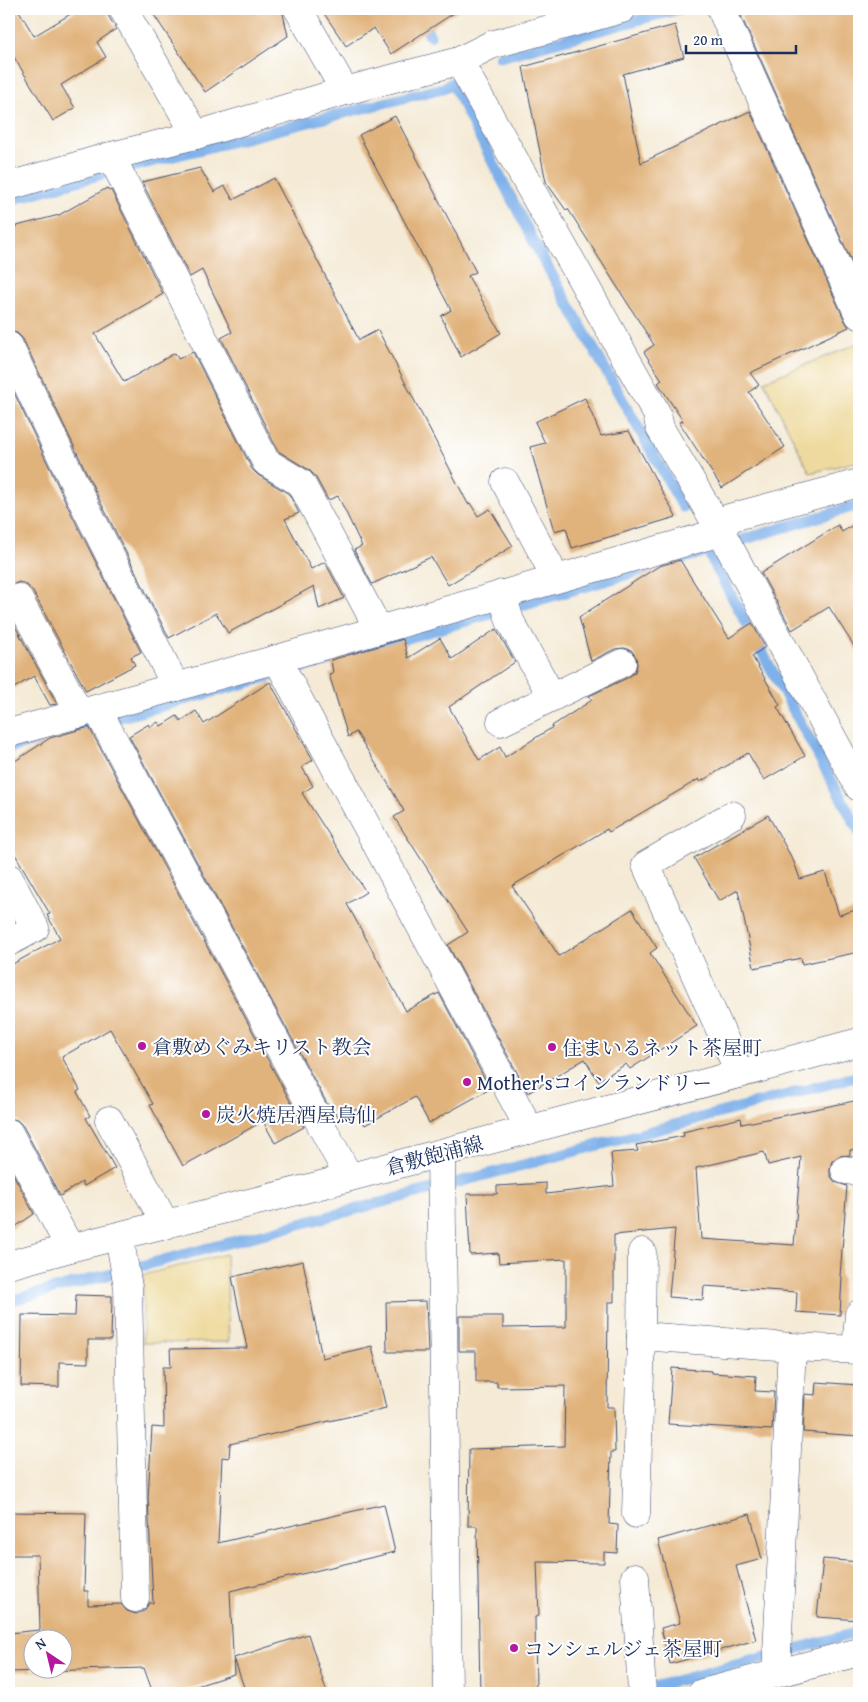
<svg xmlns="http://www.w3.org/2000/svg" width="868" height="1702" font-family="'Gentium Book Plus','Noto Serif JP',serif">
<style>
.sand{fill:#eeda9e;stroke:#84847e}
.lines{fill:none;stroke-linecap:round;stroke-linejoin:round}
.stream{stroke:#7eb0ea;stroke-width:11}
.building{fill:#e1b37c;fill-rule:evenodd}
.minor-casing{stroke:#3c4b70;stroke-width:29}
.major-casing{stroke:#3c4b70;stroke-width:29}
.minor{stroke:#fff;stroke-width:28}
.major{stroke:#fff;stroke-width:28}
.poi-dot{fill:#b5179e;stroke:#fff;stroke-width:2}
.labels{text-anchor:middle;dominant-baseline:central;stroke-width:4;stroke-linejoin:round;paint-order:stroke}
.poi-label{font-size:20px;fill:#1b2f5e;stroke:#fff;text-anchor:start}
.street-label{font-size:20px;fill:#1b2f5e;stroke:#fff}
</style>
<rect width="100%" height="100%" fill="#fff"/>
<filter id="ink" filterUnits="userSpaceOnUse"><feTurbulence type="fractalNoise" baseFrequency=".02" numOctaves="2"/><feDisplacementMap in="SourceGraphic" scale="10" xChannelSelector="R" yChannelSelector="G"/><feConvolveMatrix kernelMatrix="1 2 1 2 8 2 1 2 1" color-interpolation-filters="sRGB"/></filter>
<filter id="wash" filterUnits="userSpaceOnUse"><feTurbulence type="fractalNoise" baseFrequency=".0096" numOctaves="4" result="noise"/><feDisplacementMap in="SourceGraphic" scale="20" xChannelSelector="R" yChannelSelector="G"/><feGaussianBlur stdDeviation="1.12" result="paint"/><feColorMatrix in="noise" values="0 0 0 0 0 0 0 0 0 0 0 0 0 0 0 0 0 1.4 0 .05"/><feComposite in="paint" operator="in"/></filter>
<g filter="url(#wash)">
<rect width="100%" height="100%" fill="#f4ead5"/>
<g class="sand">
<path d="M857 344 859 348V461L810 473 764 381Z"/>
<path d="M226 1254 229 1342 143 1343V1275Z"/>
</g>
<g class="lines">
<g class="stream">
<path d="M416 9 430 36"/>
<path d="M500 57 679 9"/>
<path d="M9 200 99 175 443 88 452 83 539 252 683 507"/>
<path d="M742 540 859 505"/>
<path d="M711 558 859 831"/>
<path d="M9 748 380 646 701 553"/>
<path d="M9 1301 859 1076"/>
<path d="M642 1690 859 1632"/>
</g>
</g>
<g id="blocks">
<g class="building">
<path d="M9 9H18L34 36 79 9H107L109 17 116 29 97 42 106 57 61 85 75 108 53 121 9 49Z"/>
<path d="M150 9H282L288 36 205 92Z"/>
<path d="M321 9H460L391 54 374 28 346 46Z"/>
<path d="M756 9H859V278L741 16Z"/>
<path d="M675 25 684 57 623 74 641 163 750 111 845 321 849 327 750 373 759 385 749 392 785 447 722 488 679 422 683 421 658 383 662 380 644 352 654 345 568 209 566 210 546 182 523 67Z"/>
<path d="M395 116 476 272 468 276 501 333 461 357 441 316 451 310 359 135Z"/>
<path d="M200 168 214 192 225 186 233 200 274 178 359 340 378 330 468 504 470 503 478 516 490 509 513 546 448 585 431 557 372 584 354 550 362 546 338 496 328 500 315 476 309 470 278 451 221 338 232 332 202 270 190 277 142 182Z"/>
<path d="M107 188 109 191 111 190 163 294 95 334 124 382 175 353 178 359 193 352 252 469 258 475 289 494 299 513 285 519 311 569 325 562 344 598 319 609 314 586 228 633 216 613 169 638 100 501 23 339 17 333 9 331V228L59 215Z"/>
<path d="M9 382 72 515 141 652 131 657 135 665 86 691 32 590 27 585 19 582 9 586Z"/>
<path d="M585 398 601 436 629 431 676 517 572 548 566 528 554 531 530 447 545 443 535 422Z"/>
<path d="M859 521V654L829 607 792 630 761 573 838 525 842 532Z"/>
<path d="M680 560 729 638 752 623 765 647 752 656 780 705 777 707 805 756 764 780 748 753 700 782 699 779 609 832 607 829 512 886 559 956 632 909 657 948 650 953 697 1026 630 1069 626 1064 598 1081 585 1059 528 1093 448 945 468 932 394 817 404 811 386 780 356 732 348 737 329 674 333 673 331 660 403 639 408 658 440 638 452 659 496 629 515 662 449 707 479 760 500 747 505 757 553 727 552 726 592 700 589 696 629 677 635 672 637 665 636 657 631 650 624 648 615 649 591 661 579 617 659 566Z"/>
<path d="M9 615 57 704 50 705 34 676 9 691Z"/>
<path d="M270 682 313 760 302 767 313 786 302 793 366 892 347 904 406 1011 439 993 490 1089 429 1123 415 1097 365 1125 356 1109 339 1118 334 1110 331 1111 129 736 149 724 151 727 158 722 161 726 177 716 181 721 196 711 204 724Z"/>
<path d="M89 727 304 1127 275 1143 263 1121 183 1166 150 1105 153 1104 110 1029 62 1057 80 1090 77 1092 90 1116 86 1118 115 1168 84 1186 82 1182 60 1196 23 1126 17 1120 9 1118V966L60 938 47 915 50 914 9 844V765L50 738Z"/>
<path d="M768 815 794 862 800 879 825 872 839 915 859 909V952L802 964 801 958 754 968 738 890 719 901 694 858Z"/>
<path d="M859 1100V1149L850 1150V1155L839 1156 832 1161 830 1168V1175L835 1182 847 1186 840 1276 842 1277 840 1315 796 1312 797 1292 704 1286 703 1300 669 1297 675 1229 614 1235V1302H608L607 1407H614L615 1452H611L609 1524 618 1525 617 1553 604 1552V1563L537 1562 539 1616 535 1617 536 1693H480L477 1526H468L469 1449 564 1446 565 1386 497 1387V1382H476V1351H459V1316H503V1328L566 1327V1259L499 1263 498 1253 470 1255 467 1194H497V1186L546 1183V1194L614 1186 611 1153 638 1151 636 1145 684 1136 683 1132 741 1118 742 1124ZM764 1152 768 1165 801 1157 794 1245 701 1239 696 1168Z"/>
<path d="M9 1166 34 1214 9 1231Z"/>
<path d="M303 1261 322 1358 372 1346 386 1408 230 1444 229 1458 222 1457 218 1543 384 1504 395 1552 230 1591 234 1674 175 1693H153L144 1668 9 1672V1633L40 1630 38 1555H9V1512L86 1513 84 1591H88V1605L121 1604 127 1611 136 1614 144 1611 149 1603H153L148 1498 152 1427 164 1428 163 1367H171L170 1349 247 1348 232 1277ZM32 1640H62V1670H32Z"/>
<path d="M76 1295 112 1296 111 1340H88V1363L59 1362V1387L21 1386 22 1315 75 1316Z"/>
<path d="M426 1301 428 1352H387L386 1302Z"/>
<path d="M672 1368 712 1371V1373L756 1376 755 1391 774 1392 772 1430 668 1424Z"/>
<path d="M816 1382 859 1385V1436L803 1432 805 1394 815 1395Z"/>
<path d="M750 1514 762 1559 736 1566 756 1640 670 1664 661 1628 680 1623 658 1540Z"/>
<path d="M823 1559 859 1562V1620L817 1617Z"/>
<path d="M308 1634 327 1693H246L234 1658Z"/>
</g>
</g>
</g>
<g filter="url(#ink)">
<use href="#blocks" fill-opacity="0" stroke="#3c4b70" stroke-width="1"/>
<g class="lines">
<g class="minor-casing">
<g id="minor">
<path d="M123 9 196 135"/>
<path d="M298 9 345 91"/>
<path d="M721 9 859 315"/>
<path d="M459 61 657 414 660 428 721 532 859 787"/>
<path d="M111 156 266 462 301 483 379 630"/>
<path d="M9 186 111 156 196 135 345 91 459 61 491 45 622 9"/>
<path d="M9 346 86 508 176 687"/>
<path d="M505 482 549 565 553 580"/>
<path d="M502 594 510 621 552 697"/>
<path d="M18 598 80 714"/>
<path d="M277 659 530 1130"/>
<path d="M97 709 349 1177"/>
<path d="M501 722 622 663"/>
<path d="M9 733 277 659 721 532 729 518 859 483"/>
<path d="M732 815 646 865 740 1074"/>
<path d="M9 878 35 928 9 942"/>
<path d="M109 1120 166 1225"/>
<path d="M9 1133 70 1248"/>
<path d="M441 1153 448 1693"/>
<path d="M845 1170 859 1172"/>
<path d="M119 1236 128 1287 135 1598"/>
<path d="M641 1336 642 1252"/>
<path d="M856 1350 859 1314"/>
<path d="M636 1514 641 1336 792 1347 859 1350"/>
<path d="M635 1577 642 1693"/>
<path d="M776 1674 792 1347"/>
<path d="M702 1693 859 1652"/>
</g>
</g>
<g class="major-casing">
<path id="major" d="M9 1265 70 1248 313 1187 859 1042"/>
</g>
<use href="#minor" class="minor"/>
<use href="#major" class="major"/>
</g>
</g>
<g class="poi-dot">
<circle cx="142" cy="1046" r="5"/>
<circle cx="552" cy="1047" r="5"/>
<circle cx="467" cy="1082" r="5"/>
<circle cx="206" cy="1114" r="5"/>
<circle cx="514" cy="1648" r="5"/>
</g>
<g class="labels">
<g class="poi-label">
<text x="152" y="1046">倉敷めぐみキリスト教会</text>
<text x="562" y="1047">住まいるネット茶屋町</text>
<text x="477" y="1082">Mother'sコインランドリー</text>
<text x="216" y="1114">炭火焼居酒屋鳥仙</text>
<text x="524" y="1648">コンシェルジェ茶屋町</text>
</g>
<g class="street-label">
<text transform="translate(434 1155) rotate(-15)">倉敷飽浦線</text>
</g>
</g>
<rect width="868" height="1702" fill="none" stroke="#fff" stroke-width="30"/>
<g transform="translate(48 1654) rotate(325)"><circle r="24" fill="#ffffff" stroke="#a4acbf"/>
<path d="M0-4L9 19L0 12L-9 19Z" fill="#b5179e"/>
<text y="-8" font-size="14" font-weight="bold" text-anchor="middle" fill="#1b2f5e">N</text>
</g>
<path d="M686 45v8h110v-8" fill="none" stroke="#1b2f5e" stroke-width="2.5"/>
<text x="693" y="45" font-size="15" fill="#1b2f5e" stroke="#ffffff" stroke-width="4" paint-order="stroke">20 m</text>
</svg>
